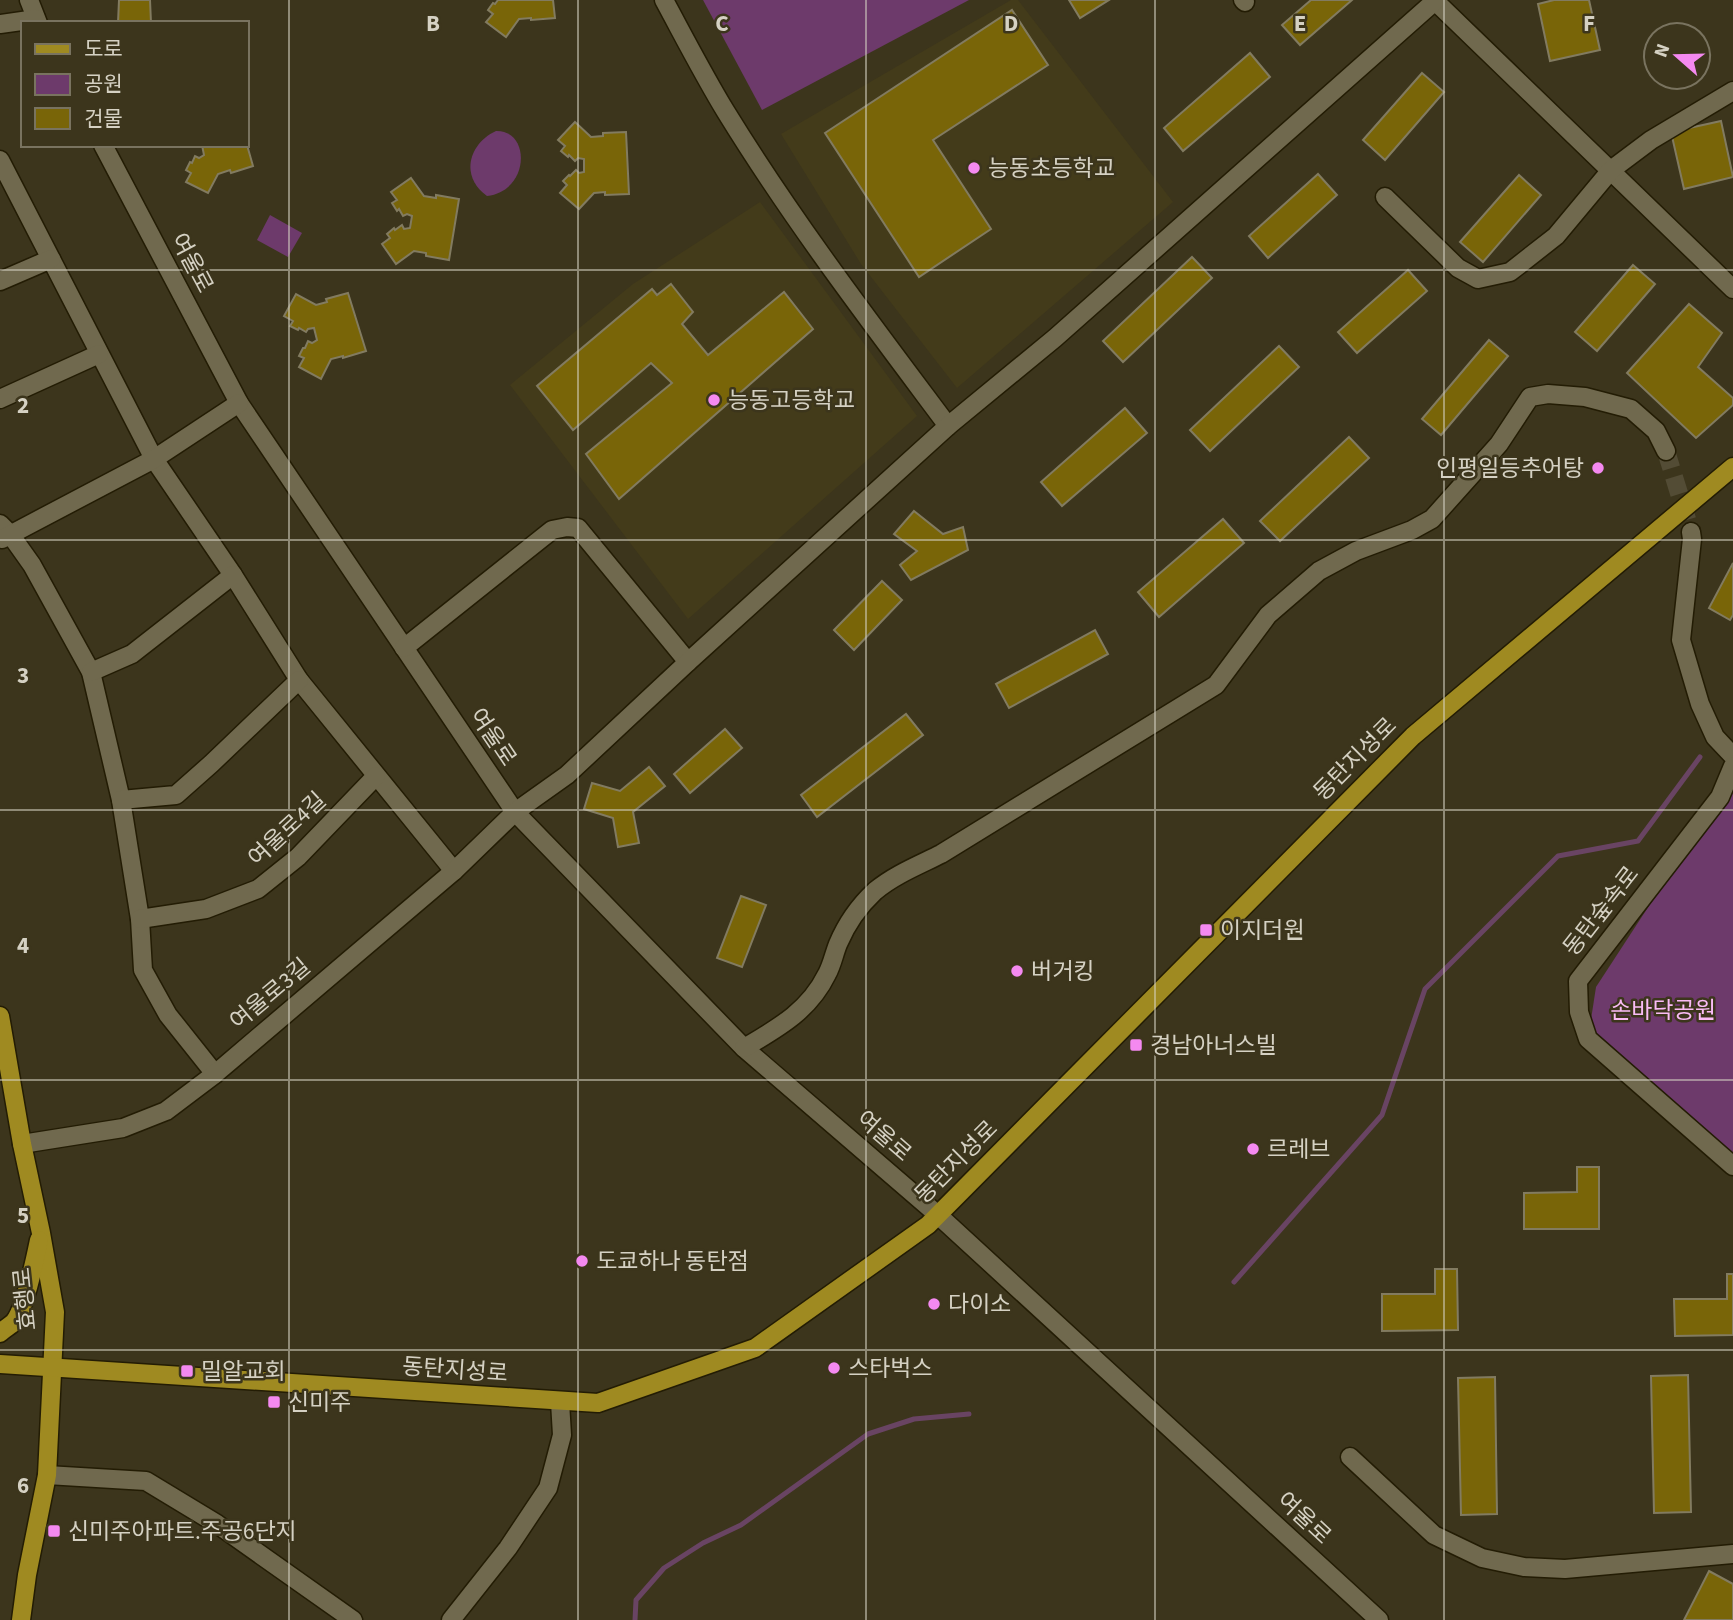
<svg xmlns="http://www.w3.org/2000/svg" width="1733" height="1620" font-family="'Source Sans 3','Noto Sans KR',sans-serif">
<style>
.built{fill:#433b1a}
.green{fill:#6d3a6b}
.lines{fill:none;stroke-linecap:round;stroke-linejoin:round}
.stream{stroke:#694463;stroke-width:5}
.building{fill:#796508;stroke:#827b60;stroke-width:2}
.minor-tunnel{stroke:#534c35;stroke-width:18;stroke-dasharray:18 9;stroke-linecap:butt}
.minor-casing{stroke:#231c04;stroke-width:21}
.major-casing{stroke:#231c04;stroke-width:21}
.minor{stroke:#70694e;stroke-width:18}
.major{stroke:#9f8a21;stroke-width:18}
.grid{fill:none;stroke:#d5d1c3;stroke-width:2;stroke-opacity:0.55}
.poi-dot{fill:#f489f0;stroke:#3c351c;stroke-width:2.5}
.labels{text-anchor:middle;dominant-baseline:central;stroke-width:5;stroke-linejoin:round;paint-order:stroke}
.poi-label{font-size:23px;fill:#d5d1c3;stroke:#3c351c;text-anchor:start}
.street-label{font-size:23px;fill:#d5d1c3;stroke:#3c351c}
.park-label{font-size:23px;fill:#fabbf6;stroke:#3c351c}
.grid-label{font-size:23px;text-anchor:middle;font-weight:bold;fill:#d5d1c3;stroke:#3c351c;stroke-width:5;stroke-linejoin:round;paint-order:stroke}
</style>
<rect width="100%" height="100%" fill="#3c351c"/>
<g class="built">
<path d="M1011 0H1018L1173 202 957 388 861 264 781 134Z"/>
<path d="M760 202 917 416 688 619 510 385 633 284Z"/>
</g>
<g class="green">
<path d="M703 0H969L762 110Z"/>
<path d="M496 131C531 130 530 191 487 196 460 177 468 144 496 131Z"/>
<path d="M270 215 302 233 288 257 257 240Z"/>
<path d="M1733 782V1155L1588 1039 1596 987 1720 797Z"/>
</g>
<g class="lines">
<g class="stream">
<path d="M1234 1282 1382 1115 1425 989 1558 856 1638 841 1700 757"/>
<path d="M635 1620 636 1600 664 1568 703 1543 741 1525 868 1434 914 1419 969 1414"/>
</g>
</g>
<g class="building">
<path d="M119 0H150L151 23H118Z"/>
<path d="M498 0H553L555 18 531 20V18L519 19 506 37 486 22 493 14 488 10 493 3 495 4Z"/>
<path d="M1069 0H1109L1080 18Z"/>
<path d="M1311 0H1352L1300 45 1282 25Z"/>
<path d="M1554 0H1589L1600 50 1550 61 1538 4Z"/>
<path d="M1012 10 1048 65 933 140 991 229 919 277 825 133Z"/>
<path d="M1250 53 1270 77 1183 151 1164 128Z"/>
<path d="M1422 73 1444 92 1385 160 1363 140Z"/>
<path d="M1721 121 1733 177 1684 189 1671 132Z"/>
<path d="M575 122 591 137 603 136V133L626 132 629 194 605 195V192L594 193 579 209 560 193 567 185 563 181 569 175 570 176 576 170 579 173 584 172V159L578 158 575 161 569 155 568 157 561 151 565 146 558 140Z"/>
<path d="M202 145H247L253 166 231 173 230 170 218 174 208 193 186 182 191 173 186 170 190 162 192 163 195 156 199 158 204 155Z"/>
<path d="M1318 174 1337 195 1268 258 1249 236Z"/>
<path d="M1519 175 1541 195 1483 262 1460 242Z"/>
<path d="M411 178 424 196 436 198V195L459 199 449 260 426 256V253L414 251 396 264 382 244 390 238 387 234 394 228 395 230 402 225 404 229 410 228 412 216 407 214 403 216 399 209 397 211 392 203 397 200 391 192Z"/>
<path d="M1192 257 1212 278 1123 362 1103 341Z"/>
<path d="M1633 265 1655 284 1597 351 1575 332Z"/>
<path d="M1408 270 1427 291 1357 353 1338 332Z"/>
<path d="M671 284 693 312 682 324 708 355 784 292 813 329 619 499 586 454 672 383 651 363 573 430 537 386 652 289 657 295Z"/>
<path d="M348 293 366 351 343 358V356L331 359 321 379 299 367 304 358 299 356 303 348H305L308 341 312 343 317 340 314 328 308 329 306 332 299 328 298 330 290 326 293 321 284 316 296 294 316 305 327 302 326 299Z"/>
<path d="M1689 304 1722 333 1698 367 1733 398V405L1696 438 1627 373Z"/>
<path d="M1489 340 1508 356 1441 435 1422 419Z"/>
<path d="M1279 346 1299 367 1210 451 1190 430Z"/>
<path d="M1125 408 1147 433 1062 506 1041 482Z"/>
<path d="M1349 437 1369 458 1280 541 1260 521Z"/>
<path d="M914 511 943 534 963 527 968 550 911 580 900 565 917 551 894 534Z"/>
<path d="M1223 519 1244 543 1159 617 1138 592Z"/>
<path d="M1733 563V615L1730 620 1709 608Z"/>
<path d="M882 581 902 600 854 650 834 630Z"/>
<path d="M1095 630 1108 654 1009 708 996 684Z"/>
<path d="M906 714 923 735 817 817 801 795Z"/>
<path d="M725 729 742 748 690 793 674 774Z"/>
<path d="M649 767 665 786 633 812 639 843 618 847 613 818 584 809 592 783 620 791Z"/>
<path d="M741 896 766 905 742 967 717 958Z"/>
<path d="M1577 1167H1599V1229H1524V1193L1577 1192Z"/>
<path d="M1435 1269H1457L1458 1330 1382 1331V1294H1435Z"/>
<path d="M1727 1274H1733V1335L1675 1336 1674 1299H1727Z"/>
<path d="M1688 1375 1691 1512 1654 1513 1651 1376Z"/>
<path d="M1495 1377 1497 1514 1461 1515 1458 1378Z"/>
<path d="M1709 1571 1733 1584V1620H1684Z"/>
</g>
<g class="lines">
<path class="minor-tunnel" d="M1666 451 1691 532"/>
<g class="minor-casing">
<g id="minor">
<path d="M29 0 38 23"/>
<path d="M664 0C684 37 704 76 726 112 793 221 871 323 948 426"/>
<path d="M1243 0 1245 2"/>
<path d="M1434 0 1733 289"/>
<path d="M0 24 36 19"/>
<path d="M103 145 239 403 515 812 744 1048 938 1215 1379 1620"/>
<path d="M0 160 154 459 233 575 299 680 454 871"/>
<path d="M1385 197 1458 268 1478 279 1510 272 1556 236 1611 170 1651 140 1733 91"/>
<path d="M0 281 51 259"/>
<path d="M0 399 99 354"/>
<path d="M0 524 10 534 32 565 91 672 121 800 140 919 143 970 168 1015 215 1074"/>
<path d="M1691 532 1692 539 1681 640 1700 704 1715 737 1733 756"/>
<path d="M2 539 154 459 239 403"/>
<path d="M404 648 552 530 567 527 578 528 688 662"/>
<path d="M91 672 132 654 233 575"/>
<path d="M1733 766 1720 797 1578 981 1579 1012 1588 1039 1733 1166"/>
<path d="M121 800 176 795 211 764 299 680"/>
<path d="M140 919 206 909 258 889 298 857 376 776"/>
<path d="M744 1048C778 1028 809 1011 827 974 832 965 834 954 838 944 846 925 860 905 875 891 894 875 919 865 941 854L1216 685 1268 615 1319 571 1356 551 1412 530 1432 519 1499 444 1530 397 1548 394 1585 397 1631 409 1656 431 1666 451"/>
<path d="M22 1144 123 1128 166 1111 215 1074 454 871 515 812 567 775 688 662 948 426 1055 338 1435 1"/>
<path d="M1350 1457 1434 1535 1482 1558 1524 1567 1565 1569 1733 1554"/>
<path d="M47 1475 146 1481 217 1524 353 1620"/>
<path d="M451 1620 508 1548 548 1488 562 1435 560 1402"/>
</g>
</g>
<g class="major-casing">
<g id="major">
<path d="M0 1016 22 1144 41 1233 55 1312 47 1475 27 1575 21 1620"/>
<path d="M0 1333C4 1329 10 1326 14 1322 25 1309 35 1259 39 1240"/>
<path d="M0 1364 598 1403 755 1348 928 1225 1413 736 1733 467"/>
</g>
</g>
<use href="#minor" class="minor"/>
<use href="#major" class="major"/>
</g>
<path class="grid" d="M289 0V1620M578 0V1620M866 0V1620M1155 0V1620M1444 0V1620M0 270H1733M0 540H1733M0 810H1733M0 1080H1733M0 1350H1733"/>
<g class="poi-dot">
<circle cx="974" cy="168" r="7"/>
<circle cx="714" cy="400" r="7"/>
<circle cx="1598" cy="468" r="7"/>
<rect x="1199" y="923" width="14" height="14" rx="3.5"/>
<circle cx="1017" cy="971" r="7"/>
<rect x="1129" y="1038" width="14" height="14" rx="3.5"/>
<circle cx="1253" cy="1149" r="7"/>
<circle cx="582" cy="1261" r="7"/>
<circle cx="934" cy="1304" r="7"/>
<circle cx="834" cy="1368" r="7"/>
<rect x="180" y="1364" width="14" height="14" rx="3.5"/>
<rect x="267" y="1395" width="14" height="14" rx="3.5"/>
<rect x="47" y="1524" width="14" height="14" rx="3.5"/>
</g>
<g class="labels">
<g class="poi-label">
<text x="988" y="168">능동초등학교</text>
<text x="728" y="400">능동고등학교</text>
<text x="1584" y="468" text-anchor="end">인평일등추어탕</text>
<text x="1220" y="930">이지더원</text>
<text x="1031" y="971">버거킹</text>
<text x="1150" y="1045">경남아너스빌</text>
<text x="1267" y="1149">르레브</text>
<text x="596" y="1261">도쿄하나 동탄점</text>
<text x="948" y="1304">다이소</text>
<text x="848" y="1368">스타벅스</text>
<text x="201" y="1371">밀알교회</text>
<text x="288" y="1402">신미주</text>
<text x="68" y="1531">신미주아파트.주공6단지</text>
</g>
<g class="street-label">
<text transform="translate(192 263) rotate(62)">여울로</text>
<text transform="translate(493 737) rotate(56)">여울로</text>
<text transform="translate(1355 759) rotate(-45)">동탄지성로</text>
<text transform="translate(287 829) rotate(-43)">여울로4길</text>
<text transform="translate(1601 911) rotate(-52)">동탄숲속로</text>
<text transform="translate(270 994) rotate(-40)">여울로3길</text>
<text transform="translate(884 1136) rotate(41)">여울로</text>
<text transform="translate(956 1162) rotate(-45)">동탄지성로</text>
<text transform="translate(25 1299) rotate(-96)">효행로</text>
<text transform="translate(455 1370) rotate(4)">동탄지성로</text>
<text transform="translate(1304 1518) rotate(43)">여울로</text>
</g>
<g class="park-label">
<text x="1663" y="1010">손바닥공원</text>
</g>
</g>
<g class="grid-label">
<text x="433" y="31">B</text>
<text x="722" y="31">C</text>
<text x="1011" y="31">D</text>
<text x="1300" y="31">E</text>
<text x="1589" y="31">F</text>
<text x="23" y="413">2</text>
<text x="23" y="683">3</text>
<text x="23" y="953">4</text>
<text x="23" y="1223">5</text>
<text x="23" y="1493">6</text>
</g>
<rect x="21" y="21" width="228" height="126" fill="#3c351c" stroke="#79735f" stroke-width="2"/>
<rect x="35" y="44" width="35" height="10" fill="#9f8a21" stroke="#79735f" stroke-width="2"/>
<text x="84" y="56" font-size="21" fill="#d5d1c3">도로</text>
<rect x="35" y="74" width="35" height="21" fill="#6d3a6b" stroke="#79735f" stroke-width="2"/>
<text x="84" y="91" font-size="21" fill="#d5d1c3">공원</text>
<rect x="35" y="108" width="35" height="21" fill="#796508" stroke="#79735f" stroke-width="2"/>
<text x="84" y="126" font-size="21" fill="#d5d1c3">건물</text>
<g transform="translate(1677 56) rotate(290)"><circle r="33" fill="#3c351c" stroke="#79735f" stroke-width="2"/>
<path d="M0-5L12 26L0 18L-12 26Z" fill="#f489f0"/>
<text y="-10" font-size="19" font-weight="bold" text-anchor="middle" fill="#d5d1c3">N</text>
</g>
</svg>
